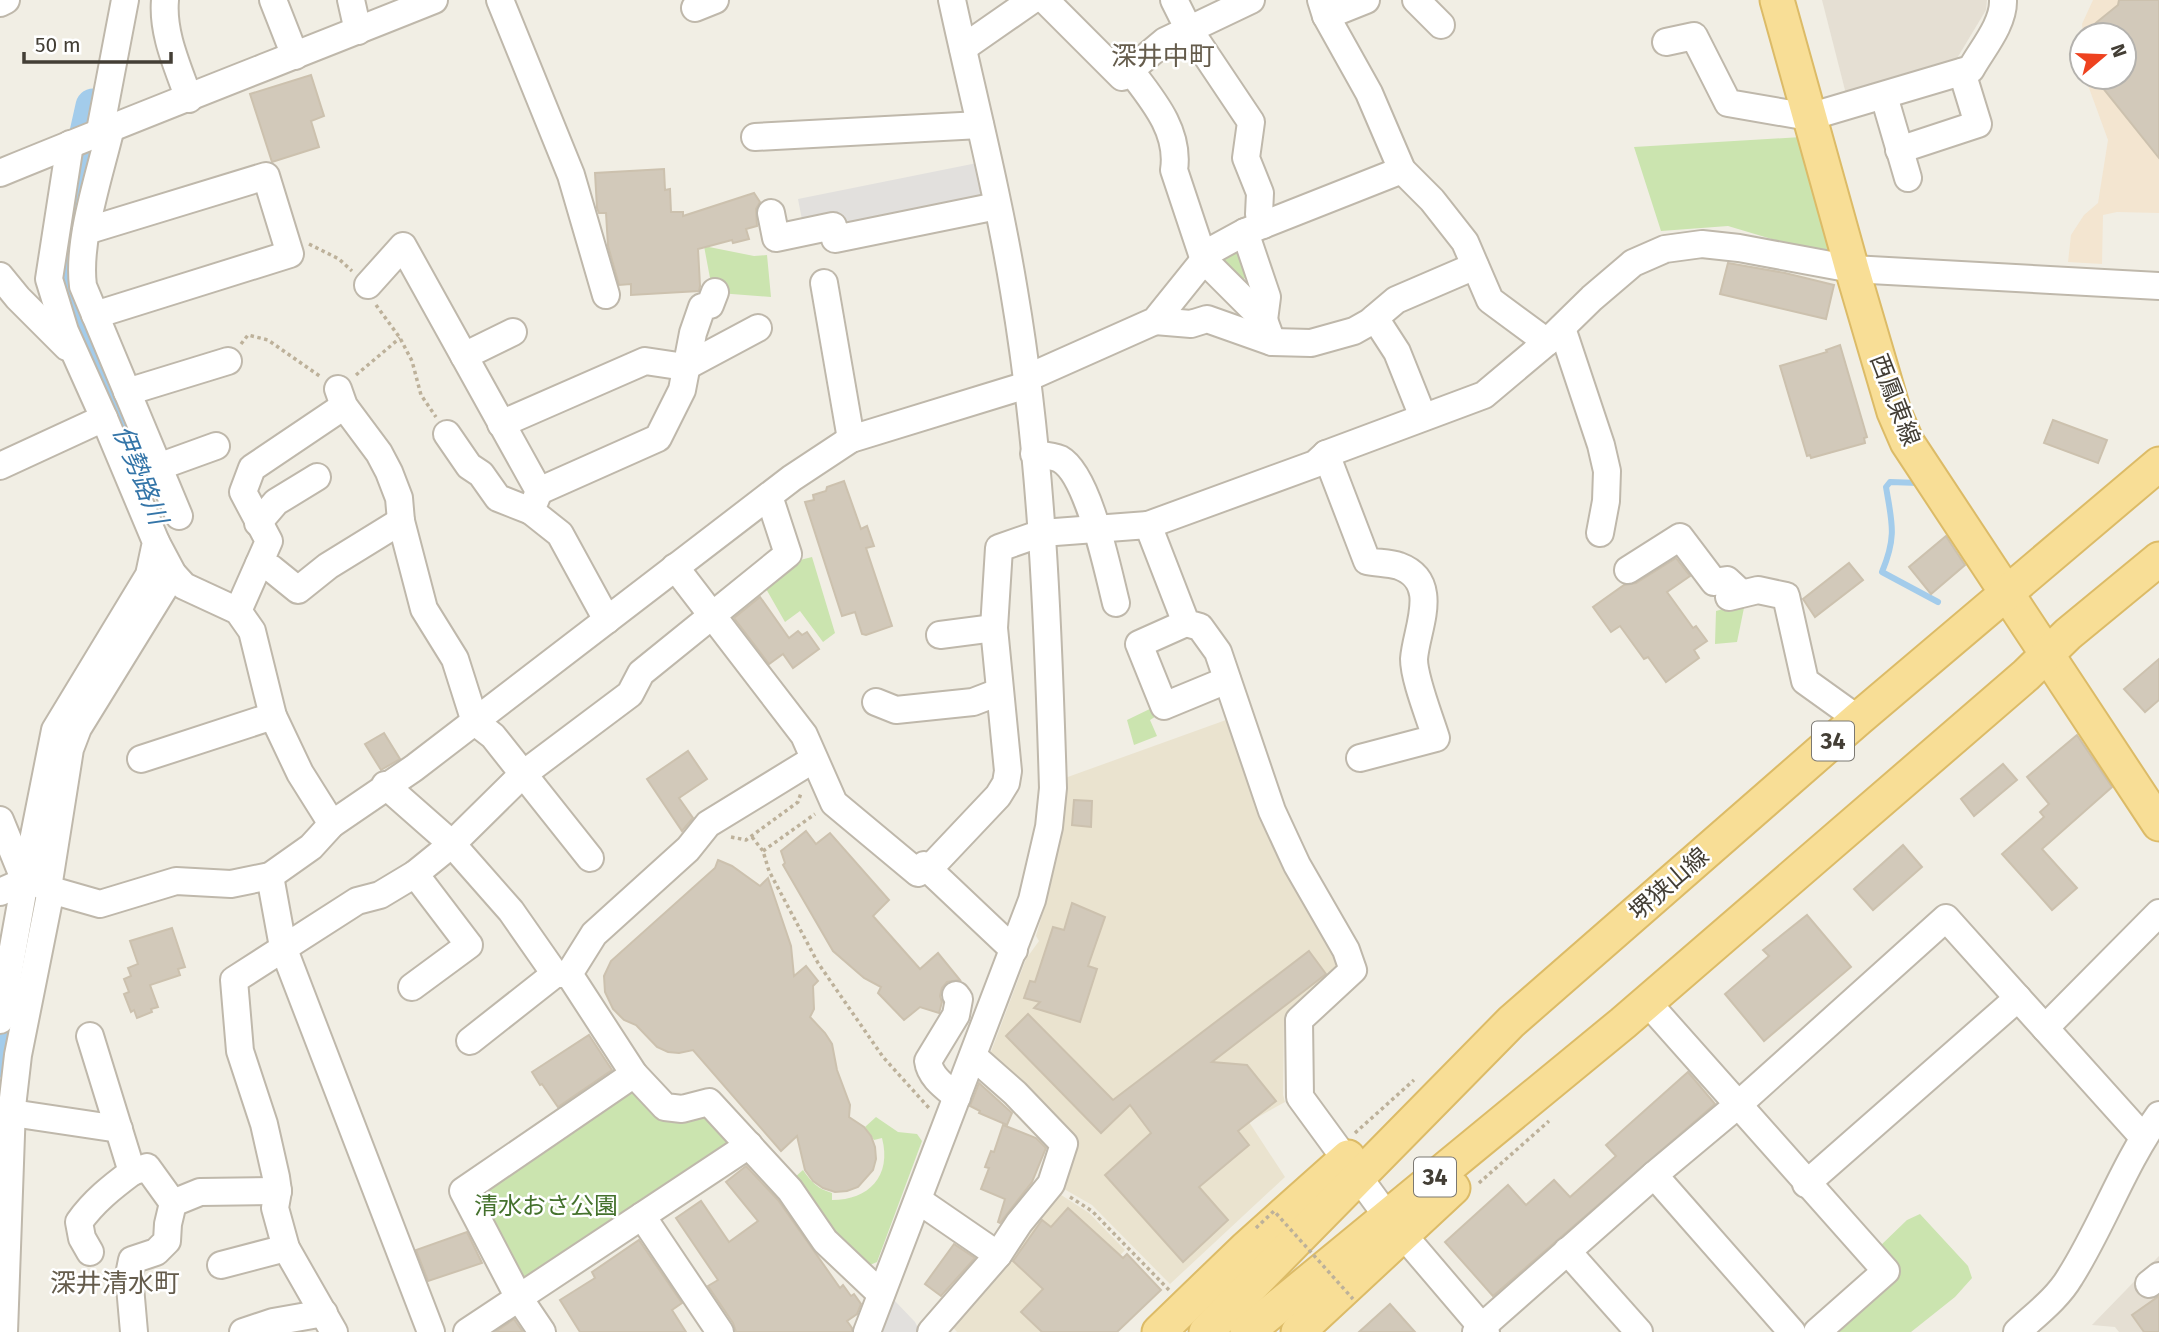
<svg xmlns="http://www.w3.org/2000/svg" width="2159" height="1332" font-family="'Fira Sans','Noto Sans JP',sans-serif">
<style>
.residential{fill:#e5dfd3}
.commercial{fill:#f3e5d0}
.education{fill:#eae3cf}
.green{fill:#cbe4af}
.parking{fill:#e2e0dd}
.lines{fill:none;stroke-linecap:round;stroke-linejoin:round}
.stream{stroke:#a3cceb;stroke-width:6}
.river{stroke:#a3cceb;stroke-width:35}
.building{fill:#d2c9ba;stroke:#ccc1ae;stroke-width:2}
.minor-casing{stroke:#bfb8ab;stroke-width:30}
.major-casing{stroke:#dcbb67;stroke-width:37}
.path{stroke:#bdb19a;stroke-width:3.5;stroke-dasharray:3.5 3.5;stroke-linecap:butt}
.minor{stroke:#fff;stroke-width:26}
.major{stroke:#f8de96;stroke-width:33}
.path-bridge{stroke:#bdb19a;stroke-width:3.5;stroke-dasharray:3.5 3.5;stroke-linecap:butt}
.labels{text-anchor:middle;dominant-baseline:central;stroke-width:5;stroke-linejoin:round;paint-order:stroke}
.shield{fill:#fff;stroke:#7b7872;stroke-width:2}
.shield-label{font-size:23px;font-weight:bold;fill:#433e35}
.street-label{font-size:24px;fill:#433e35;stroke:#fff}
.park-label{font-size:24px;fill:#44712c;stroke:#fff}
.neighbourhood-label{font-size:26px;fill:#655c4c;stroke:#fff}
.water-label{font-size:26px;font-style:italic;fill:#3475a8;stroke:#fff}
</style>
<rect width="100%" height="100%" fill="#f1eee4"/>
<g class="residential">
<path d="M1822 0H1987L1986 10 1956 60 1846 94Z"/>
<path d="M2159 1256V1332H2119L2115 1327 2092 1325Z"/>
</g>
<path class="commercial" d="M2093 0H2159V213L2117 212 2103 215 2102 264 2068 262 2071 235 2084 215 2098 203 2108 140 2085 77H2124V35H2083L2082 24Z"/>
<g class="education">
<path d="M1226 720 1269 836 1342 970 1284 1019 1283 1095 1285 1102 1249 1122 1285 1177 1170 1284 1092 1205 1064 1189 1072 1139 989 1057 1026 959 1039 941 1036 936 1049 891 1065 811V778Z"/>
<path d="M1055 1191 1089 1213 1125 1250 1050 1332H957L948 1322Z"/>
</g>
<g class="green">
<path d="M1801 137 1836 252 1798 247 1728 226 1661 231 1634 147Z"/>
<path d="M1239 240 1250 273 1238 285 1215 258Z"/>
<path d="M704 246 754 256 767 255 771 297 706 292 710 278Z"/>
<path d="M812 557 835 633 823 642 800 611 785 622 765 587 800 560Z"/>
<path d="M1745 603 1737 642 1715 644 1716 611Z"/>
<path d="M1158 705 1161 713 1150 720 1157 736 1134 745 1127 720Z"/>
<path d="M631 1089 698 1110 730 1137 728 1146 530 1279 520 1277 478 1198 480 1190Z"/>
<path d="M876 1117 898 1132 917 1134 922 1141 877 1262 865 1267 827 1232 794 1178 803 1170C811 1182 818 1189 832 1193V1200C869 1200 892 1176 882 1138L874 1140 865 1127Z"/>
<path d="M1920 1214 1968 1266 1972 1278 1955 1297 1911 1332H1833L1900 1273 1878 1248 1907 1220Z"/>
</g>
<g class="parking">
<path d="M977 163 986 199 848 231 844 217 803 225 798 199Z"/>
<path d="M893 1299 915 1322 920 1332H881Z"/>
</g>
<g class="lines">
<path class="stream" d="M1919 483 1890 482 1886 487C1892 523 1897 536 1882 572L1938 602"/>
<g class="river">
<path d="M70 209 93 106"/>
<path d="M61 264 62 286 134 455"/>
<path d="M0 1060 1 1046 14 988"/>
</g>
</g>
<g class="building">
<path d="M2119 0H2159V158L2094 77H2124V35H2081L2118 5Z"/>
<path d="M311 75 324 116 311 121 319 147 272 162 250 94Z"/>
<path d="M664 169 665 190 670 189 671 212H683V216L754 193 760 202 756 209 757 226 746 229 749 239 733 243 732 240 698 249 700 286 699 291 631 295V284L619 285 608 246 606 213H599L597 208 595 173Z"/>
<path d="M1728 263 1785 273 1834 285 1826 319 1720 294Z"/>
<path d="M1840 345 1867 437 1864 438 1865 443 1811 458 1810 455 1807 456 1780 366 1827 352 1826 350Z"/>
<path d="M2053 420 2107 440 2098 463 2044 443Z"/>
<path d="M844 481 861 529 867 526 874 546 866 548 892 626 866 635 862 634 855 612 842 616 805 502 814 500 813 495 826 491 827 487Z"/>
<path d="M1946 536 1965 565 1931 594 1909 567Z"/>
<path d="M1676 558 1690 576 1667 592 1693 628 1696 626 1707 641 1694 650 1699 658 1666 682 1648 657 1644 659 1620 626 1611 632 1593 607 1624 585 1636 583Z"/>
<path d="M1849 563 1863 580 1815 617 1803 599Z"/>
<path d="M760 597 789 638 798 631 802 635 807 632 819 649 793 668 783 654 769 664 734 618Z"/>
<path d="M2159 659V700L2145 712 2124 689Z"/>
<path d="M384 733 400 759 381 770 365 744Z"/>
<path d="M2077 735 2112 787 2042 849 2077 888 2052 910 2002 854 2044 817 2040 812 2049 804 2027 777Z"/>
<path d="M688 751 707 779 679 798 693 818 682 831 647 779Z"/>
<path d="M2003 764 2017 780 1974 816 1961 799Z"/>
<path d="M1074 800 1092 801 1091 827 1072 825Z"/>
<path d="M806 831 816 844 830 833 889 900 873 916 920 969 938 953 960 980 947 982 942 988 940 996 942 1002 939 1013 920 1007 904 1020 878 993 881 987 864 978 833 951 783 865 785 863 781 851Z"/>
<path d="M1903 845 1922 867 1873 910 1854 889Z"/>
<path d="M718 860 732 866 760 886 768 878 791 946 794 976 806 966 818 981 813 986 814 1009 810 1017 825 1033 832 1044 837 1070 850 1105 849 1117 864 1127 871 1136 875 1147 876 1159 873 1170 858 1187 847 1191 835 1192 823 1188 813 1181 805 1170 797 1136 781 1151 693 1050 679 1053 668 1052 657 1047 636 1025 624 1020 613 1009 605 992 604 976 611 961 715 868Z"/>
<path d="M1072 903 1105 917 1088 966 1097 969 1080 1022 1034 1008 1040 1002 1024 998 1030 981 1035 982 1053 927 1064 930Z"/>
<path d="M1807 915 1851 967 1764 1041 1725 994 1769 956 1763 950Z"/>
<path d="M172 928 185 967 178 969 180 975 150 985 158 1007 151 1009 152 1012 137 1018 134 1010 131 1012 124 994 129 992 124 979 131 976 128 968 138 964 130 941Z"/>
<path d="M1309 951 1326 974 1212 1062 1247 1065 1276 1101 1238 1131 1249 1145 1199 1187 1228 1220 1183 1262 1105 1175 1151 1133 1130 1105 1101 1133 1006 1036 1028 1014 1113 1100Z"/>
<path d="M589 1035 612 1070 558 1107 542 1084 540 1085 532 1072Z"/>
<path d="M1688 1072 1715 1104 1493 1296 1445 1242 1508 1185 1526 1205 1554 1180 1570 1197 1616 1156 1606 1145Z"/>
<path d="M979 1083 1012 1113 1007 1125 979 1113 980 1111 970 1106Z"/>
<path d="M1003 1125 1036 1138 1046 1148 1032 1182 1000 1223 998 1222 1005 1199 981 1189 989 1168 985 1167 991 1151 994 1152Z"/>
<path d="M746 1166 778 1200 840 1288 843 1285 851 1296 854 1294 861 1304 857 1314 847 1321 852 1328V1332H736L733 1323 708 1286 718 1280 676 1218 701 1201 729 1242 758 1221 726 1182Z"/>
<path d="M1068 1208 1123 1258 1127 1254 1161 1290 1117 1332H1042L1021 1312 1043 1289 1013 1261 1042 1220 1051 1227Z"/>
<path d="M467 1232 482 1263 428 1281 416 1250Z"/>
<path d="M639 1240 682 1303 672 1310 686 1332H580L560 1300 595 1278 592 1272Z"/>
<path d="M954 1244 975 1258 941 1296 925 1284Z"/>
<path d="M2159 1296V1332H2144L2132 1315Z"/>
<path d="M1390 1304 1415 1332H1359Z"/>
<path d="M514 1319 523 1332H495Z"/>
</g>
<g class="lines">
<g class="minor-casing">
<g id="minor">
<path d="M165 0C162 34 178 67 189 99"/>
<path d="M273 0 295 56"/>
<path d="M351 0 358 31"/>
<path d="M500 0 571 175 606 295"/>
<path d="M1045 0 1122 77 1165 41 1251 0"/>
<path d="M1174 0 1188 28 1251 122 1246 158 1260 193 1259 214 1263 225"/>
<path d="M1321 0 1326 16 1369 93 1402 170 1432 200 1465 242 1490 300 1547 342"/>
<path d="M1416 0 1441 25"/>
<path d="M0 3 6 0"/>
<path d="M695 8 715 0"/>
<path d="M1326 16 1366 0"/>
<path d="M1666 42 1694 36 1728 103 1809 117 1971 69C1982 49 2004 24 2003 0"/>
<path d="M963 48 1032 0"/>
<path d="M1130 70C1152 99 1180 131 1174 170L1204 260 1264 320 1272 342"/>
<path d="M1884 96 1908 178"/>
<path d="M111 127C100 174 77 240 83 286L179 516"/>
<path d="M100 131 125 0"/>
<path d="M755 137 980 125"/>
<path d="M1899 150 1978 124 1962 72"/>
<path d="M0 173C144 114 289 58 434 0"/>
<path d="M771 213 776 238 833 226 835 239 997 206"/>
<path d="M86 231 266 176 290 254 95 315"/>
<path d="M1245 232 1267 297 1264 320"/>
<path d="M0 276 18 298 67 347"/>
<path d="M824 283 851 439"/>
<path d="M368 285 403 246 539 491 531 511 560 534 607 620"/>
<path d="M1375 318 1397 352 1423 417"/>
<path d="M1155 321 1191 324 1207 319 1272 342 1311 343 1354 331 1370 322 1396 300 1475 266"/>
<path d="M1562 328 1601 445 1607 471 1606 501 1600 533"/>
<path d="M464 356 513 332"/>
<path d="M1027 378 1155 321 1212 250 1245 232 1402 170"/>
<path d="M338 389 344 406 379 453 389 472 399 498 401 521 424 609 455 659 475 722 493 736 590 858"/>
<path d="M127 392 228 361"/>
<path d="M501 424 645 361 685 367 758 328"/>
<path d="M447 434 469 466 481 474 498 498 531 511"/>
<path d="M1034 454C1042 455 1053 456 1060 459 1089 475 1108 572 1116 603"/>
<path d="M1326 454 1367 561C1377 563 1390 563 1399 566 1442 582 1416 629 1414 659 1414 679 1430 718 1436 738L1360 758"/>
<path d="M0 466 104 418"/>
<path d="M158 467 216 446"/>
<path d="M539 491 658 438 682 390 693 333 702 307 710 305 715 292"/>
<path d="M258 523 276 502 317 477"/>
<path d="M1148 525 1315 464 1326 454 1484 395 1547 342 1592 298 1633 263 1665 249 1702 244 1739 248 1852 269 2159 286"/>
<path d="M156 542 173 574 184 586 238 611 252 631 273 716 300 773 332 824"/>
<path d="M259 564 272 569 298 590 328 566 401 521"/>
<path d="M675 567 804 735 834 803 918 873 924 865 1014 950"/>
<path d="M1628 570 1680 537 1714 582 1727 580 1741 593"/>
<path d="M1729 597 1758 590 1786 596 1805 681 1858 719"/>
<path d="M238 611 269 541 243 492 252 468 344 406"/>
<path d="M1186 623 1139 644 1164 706 1227 680"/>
<path d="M940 635 994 628"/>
<path d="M876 702 896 710 973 702 999 692"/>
<path d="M141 759 273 716"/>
<path d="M814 759 708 824 688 849 594 934 569 974 634 1074 665 1107 682 1109 709 1102 790 1190 825 1241 881 1294"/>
<path d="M385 785 452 844 511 911 555 974H569"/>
<path d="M0 820 25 881"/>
<path d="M929 869 998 796 1006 783 1008 771 994 628 999 548 1042 533 1148 525 1186 623 1200 627 1218 652 1272 811 1297 865 1346 950 1353 970 1299 1020 1300 1097 1387 1216 1486 1332"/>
<path d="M270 876 283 947 431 1332"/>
<path d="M48 888 70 749 78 728 173 574"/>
<path d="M0 892 25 881H33L51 890 100 904 176 881 231 884 270 876 311 847 332 824 414 768 792 478 851 439 1027 385"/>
<path d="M412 987 469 945 415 874"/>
<path d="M956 995 959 999 956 1015 928 1061C930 1077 945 1087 957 1097"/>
<path d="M1647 1002 1886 1271 1817 1332"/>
<path d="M0 1020 25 881 55 730 149 575 156 542 104 418 65 331 49 279 70 144"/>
<path d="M2045 1028 2159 913"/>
<path d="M470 1041 555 974"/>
<path d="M12 1113 119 1129"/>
<path d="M132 1172 147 1167 173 1203"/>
<path d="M1654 1175 1792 1332"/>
<path d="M1806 1184 2018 998"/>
<path d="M918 1200 998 1255"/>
<path d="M642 1216 720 1332"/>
<path d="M1567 1251 1639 1332"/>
<path d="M90 1252 82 1238 79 1222C94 1201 112 1187 132 1172L90 1036"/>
<path d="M221 1265 286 1248"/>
<path d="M2149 1284 2159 1276"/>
<path d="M4 1332 12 1107 18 1055 51 890"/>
<path d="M134 1332 129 1275 132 1260 156 1252 167 1241 168 1224 173 1203 200 1192 278 1191"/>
<path d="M243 1332 273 1322 324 1313"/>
<path d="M334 1332 286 1248 275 1208 278 1191 276 1177 264 1124 240 1051 234 980 357 901 380 895 415 874 452 844 522 775 630 694 641 673 788 554 769 496"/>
<path d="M467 1332 749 1145"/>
<path d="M542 1332 519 1298 463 1191 634 1074"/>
<path d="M867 1332 1032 900 1049 827 1053 788C1048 623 1042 455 1014 291 998 193 973 97 952 0"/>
<path d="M931 1332 998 1255 1019 1223 1051 1184 1064 1144 1015 1093 973 1056"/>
<path d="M1476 1332 1654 1175 1739 1104 1946 918 2143 1137"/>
<path d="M2017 1332C2035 1315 2057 1299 2070 1277 2103 1225 2123 1165 2159 1115"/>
</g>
</g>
<g class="major-casing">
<g id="major">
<path d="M1777 0 1852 269 1894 412 1907 442 2159 824"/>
<path d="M1159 1332 1245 1249 1348 1157"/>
<path d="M1206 1332 1511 1022 1858 719 2159 464"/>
<path d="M1247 1332 1623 1023 2026 675 2068 634 2159 559"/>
<path d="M1298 1332 1453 1188"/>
</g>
</g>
<g class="path">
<path d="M309 244 339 259 352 271"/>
<path d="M376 305 400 338 412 361 421 395 436 417"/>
<path d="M241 344 248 335 268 340 321 377"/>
<path d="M356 375 400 338"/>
<path d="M731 837 746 840 798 802 801 793"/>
<path d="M752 837 763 851 769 871 818 963 883 1057 929 1108"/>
<path d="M763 851 815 814"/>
<path d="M1355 1133 1414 1080"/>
<path d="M1479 1183 1549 1121"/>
<path d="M1070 1197 1092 1211 1169 1290"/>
</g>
<use href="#minor" class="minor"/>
<use href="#major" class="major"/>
<path class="path-bridge" d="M1256 1228 1274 1211 1353 1299"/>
</g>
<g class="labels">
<g class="shield">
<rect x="1812" y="721.5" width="42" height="39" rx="5"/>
<rect x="1414" y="1157.5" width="42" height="39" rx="5"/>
</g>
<g class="shield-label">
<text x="1833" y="741">34</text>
<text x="1435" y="1177">34</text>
</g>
<g class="street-label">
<text transform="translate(1895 400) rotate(69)">西鳳東線</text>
<text transform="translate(1669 884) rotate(-41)">堺狭山線</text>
</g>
<g class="park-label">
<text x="546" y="1206">清水おさ公園</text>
</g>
<g class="neighbourhood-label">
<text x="1163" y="56">深井中町</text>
<text x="115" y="1283">深井清水町</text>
</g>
<g class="water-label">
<text transform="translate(140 475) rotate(68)">伊勢路川</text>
</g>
</g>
<g transform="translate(2103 56) rotate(71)"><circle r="33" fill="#ffffff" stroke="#b4b2ae" stroke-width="2"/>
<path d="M0-5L12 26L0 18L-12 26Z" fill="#ee421f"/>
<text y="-10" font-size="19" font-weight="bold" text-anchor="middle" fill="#433e35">N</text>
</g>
<path d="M24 52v10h147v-10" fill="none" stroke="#433e35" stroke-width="3.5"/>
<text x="35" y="52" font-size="21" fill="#433e35" stroke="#ffffff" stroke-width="5" paint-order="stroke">50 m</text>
</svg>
